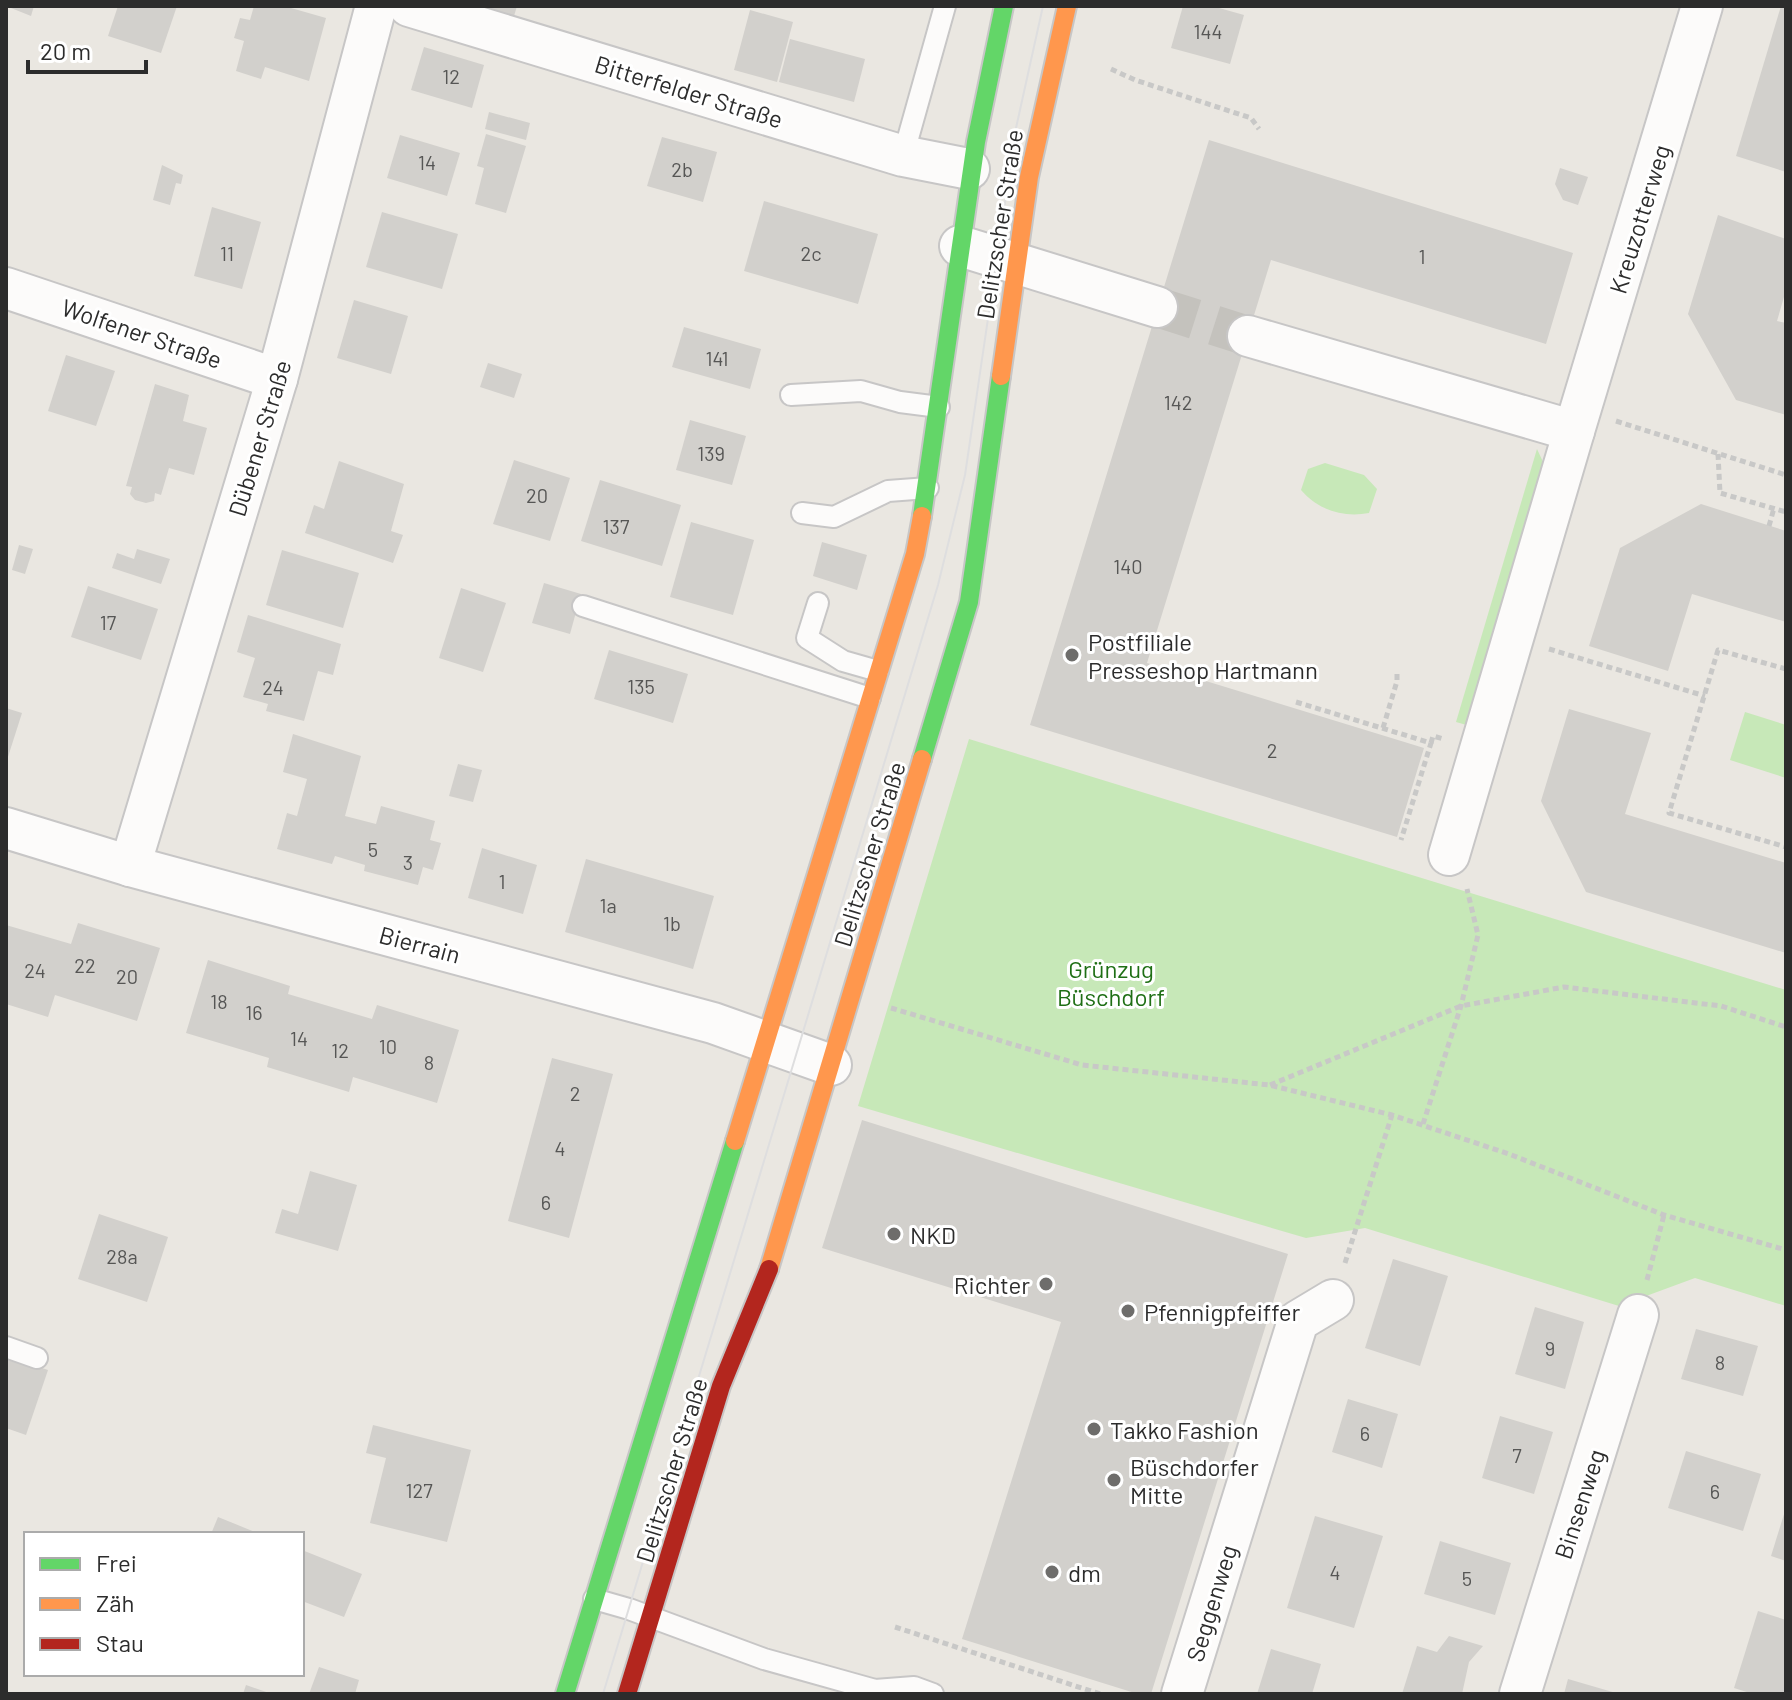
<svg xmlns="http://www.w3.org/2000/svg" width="1792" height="1700" font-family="Barlow,sans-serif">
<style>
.green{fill:#c7e8b8}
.building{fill:#d2d0cc}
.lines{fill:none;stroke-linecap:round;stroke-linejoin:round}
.street-tunnel{stroke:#c4c2bd;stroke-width:40;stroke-dasharray:40 20;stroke-linecap:butt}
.lane-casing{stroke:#c7c6c6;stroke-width:24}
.street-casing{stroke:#c7c6c6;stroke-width:44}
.fast-casing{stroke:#c7c6c6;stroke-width:22}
.slow-casing{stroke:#c7c6c6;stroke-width:22}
.jam-casing{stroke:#c7c6c6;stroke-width:22}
.path{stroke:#c8c8c7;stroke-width:5;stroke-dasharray:6 4;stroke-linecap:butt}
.lane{stroke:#fcfbfa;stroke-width:20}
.street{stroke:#fcfbfa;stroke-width:40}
.fast{stroke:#63d668;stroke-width:18}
.slow{stroke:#ff974d;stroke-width:18}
.jam{stroke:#b3261e;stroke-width:18}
.tram{stroke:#dededf;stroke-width:2}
.poi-dot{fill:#6e6d6b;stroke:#fff;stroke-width:3}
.labels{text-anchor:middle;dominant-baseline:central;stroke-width:6;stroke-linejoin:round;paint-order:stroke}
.number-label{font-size:20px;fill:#565655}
.street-label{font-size:24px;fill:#2c2c2c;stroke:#fff}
.poi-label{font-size:24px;fill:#2c2c2c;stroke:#fff;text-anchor:start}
.park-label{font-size:24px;fill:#1f6f15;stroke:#fff}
</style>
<rect width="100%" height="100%" fill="#eae7e1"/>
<g class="green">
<path d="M1537 449 1544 464 1470 726 1456 722Z"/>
<path d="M1325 463 1364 475 1377 489 1369 513C1343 518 1318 510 1301 490L1308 469Z"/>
<path d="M1745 712 1786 725V778L1730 760Z"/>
<path d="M969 739 1786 990V1306L1695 1278 1619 1306 1365 1228 1306 1238 858 1106Z"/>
</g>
<g class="building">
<path d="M6 6H34L31 16Z"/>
<path d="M118 6H177L161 53 108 36Z"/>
<path d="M254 6H284L326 18 309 81 265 67 261 79 236 71 244 41 234 38 240 18 250 20Z"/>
<path d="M458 6H517L512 23Z"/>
<path d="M1183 6H1212L1244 15 1230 64 1171 48Z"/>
<path d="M1781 6H1786V172L1736 156Z"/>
<path d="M750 10 793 22 777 82 734 70Z"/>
<path d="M790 39 865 59 854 102 779 82Z"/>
<path d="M424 47 484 65 472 108 411 90Z"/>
<path d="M489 112 530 123 526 140 485 129Z"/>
<path d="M486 134 526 146 506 213 475 204 484 168 477 166Z"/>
<path d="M400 135 460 153 447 196 387 178Z"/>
<path d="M662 137 717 152 703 202 647 186Z"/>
<path d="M1209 140 1573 253 1546 344 1271 260 1147 663 1424 748 1397 837 1030 725Z"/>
<path d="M162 165 183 175 181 184 176 183 170 205 153 200Z"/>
<path d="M1560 168 1588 177 1578 205 1563 200 1555 184Z"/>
<path d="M764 201 878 234 858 304 744 271Z"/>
<path d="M212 207 261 222 242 289 194 276Z"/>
<path d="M382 212 458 234 442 289 366 267Z"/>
<path d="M1718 215 1786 239V290L1777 321 1786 323V415L1736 400 1688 314Z"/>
<path d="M354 300 408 316 391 374 337 358Z"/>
<path d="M684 327 761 349 750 389 672 367Z"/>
<path d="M66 355 115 371 96 426 48 411Z"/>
<path d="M488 363 522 374 514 398 480 387Z"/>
<path d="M155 384 189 395 183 421 207 428 194 475 169 468 161 495 155 493 154 501 146 503 135 500 130 494 132 487 126 486Z"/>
<path d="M690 420 746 436 732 485 676 470Z"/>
<path d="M514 460 570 478 550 541 493 524Z"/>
<path d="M339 461 404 484 391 531 403 535 393 563 305 533 314 505 324 509Z"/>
<path d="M600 480 681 505 662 566 581 541Z"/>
<path d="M1701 504 1786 531V622L1692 594 1668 671 1589 646 1620 548Z"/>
<path d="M691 522 754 540 733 615 670 597Z"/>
<path d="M822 542 867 555 857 590 813 576Z"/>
<path d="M19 545 33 549 25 574 12 570Z"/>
<path d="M137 549 170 559 161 584 112 568 117 553 134 559Z"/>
<path d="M282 550 359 573 343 628 266 605Z"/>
<path d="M544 583 581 594 570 634 532 623Z"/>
<path d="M88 586 158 609 141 660 71 637Z"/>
<path d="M461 588 506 603 483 672 439 658Z"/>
<path d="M248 615 341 644 333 675 318 671 304 721 266 711 268 704 243 697 255 658 237 652Z"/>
<path d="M609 650 688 674 673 723 594 699Z"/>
<path d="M6 708 22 713 7 760H6Z"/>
<path d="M1569 709 1651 733 1625 814 1786 863V953L1586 892 1541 801Z"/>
<path d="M293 734 361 756 345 816 376 824 381 806 435 821 430 840 441 843 433 870 423 867 418 885 364 871 365 865 335 856 332 864 277 849 287 813 297 816 307 779 283 772Z"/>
<path d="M458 764 482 770 473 802 449 796Z"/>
<path d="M482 848 537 865 523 914 468 898Z"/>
<path d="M586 859 714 896 693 969 565 932Z"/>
<path d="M78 923 160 948 137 1021 55 995 48 1017 6 1004V925L71 944Z"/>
<path d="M208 960 290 986 288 994 372 1019 377 1005 459 1030 437 1103 353 1077 349 1092 267 1067 269 1058 186 1033Z"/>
<path d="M552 1058 613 1074 569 1238 508 1221Z"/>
<path d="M862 1120 1288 1254 1151 1694H1138L962 1639 1061 1322 822 1248Z"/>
<path d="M310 1171 357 1185 338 1251 275 1233 282 1209 298 1214Z"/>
<path d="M99 1214 168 1237 147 1302 78 1279Z"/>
<path d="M1393 1259 1448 1276 1420 1366 1365 1348Z"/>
<path d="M1535 1307 1584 1322 1565 1389 1515 1374Z"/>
<path d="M1696 1329 1758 1346 1743 1396 1681 1379Z"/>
<path d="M6 1356 48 1370 26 1435 6 1428Z"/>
<path d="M1348 1399 1398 1414 1382 1468 1332 1452Z"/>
<path d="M1500 1416 1553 1432 1534 1494 1482 1478Z"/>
<path d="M373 1425 471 1450 447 1542 370 1523 386 1458 366 1453Z"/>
<path d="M1686 1451 1761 1474 1743 1531 1668 1508Z"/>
<path d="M1785 1511H1786V1561L1771 1556Z"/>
<path d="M1315 1516 1383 1536 1354 1628 1287 1608Z"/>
<path d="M218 1517 260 1534H211Z"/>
<path d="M1440 1541 1511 1563 1495 1615 1424 1594Z"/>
<path d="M302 1550 362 1574 344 1617 302 1601Z"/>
<path d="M1758 1611 1786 1620V1694H1753L1734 1688Z"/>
<path d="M1449 1636 1483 1646 1469 1662 1462 1694H1402L1417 1646 1437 1652Z"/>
<path d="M1271 1649 1321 1664 1312 1694H1257Z"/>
<path d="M319 1667 359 1680 355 1694H309Z"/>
<path d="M1568 1679 1616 1693 1615 1694H1564Z"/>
<path d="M246 1685 272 1694H243Z"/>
</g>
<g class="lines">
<path class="street-tunnel" d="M1157 307 1248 336"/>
<g class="lane-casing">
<g id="lane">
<path d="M903 156 945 6"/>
<path d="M791 395 861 391 900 402 939 407"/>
<path d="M802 513 834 517 888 491 928 488"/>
<path d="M818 603 807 638 843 661 878 671"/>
<path d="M583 606 870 698"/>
<path d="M6 1347 37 1358"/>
<path d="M594 1599 629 1609 764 1659 875 1690 914 1687 933 1694"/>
</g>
</g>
<g class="street-casing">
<g id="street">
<path d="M409 6 903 156 969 169"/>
<path d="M960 246 1157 307"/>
<path d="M6 288 277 379"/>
<path d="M1248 336 1574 431 1449 855"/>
<path d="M1574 431 1702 6"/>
<path d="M6 828 130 866 713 1023 831 1065"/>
<path d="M130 866 277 379 376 6"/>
<path d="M1182 1694 1298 1321 1333 1300"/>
<path d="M1520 1694 1638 1315"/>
</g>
</g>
<g class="fast-casing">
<g id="fast">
<path d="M922 516 976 142 1004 6"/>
<path d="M922 759 969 602 1001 376"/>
<path d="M565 1694 735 1141"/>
</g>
</g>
<g class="slow-casing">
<g id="slow">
<path d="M1001 376 1029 177 1067 6"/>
<path d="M735 1141 915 554 922 516"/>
<path d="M769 1269 922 759"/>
</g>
</g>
<g class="jam-casing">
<path id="jam" d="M627 1694 721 1386 769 1269"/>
</g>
<g class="path">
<path d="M1111 69 1135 80 1251 118 1259 129"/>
<path d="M1616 421 1786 475"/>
<path d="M1718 454 1720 493 1786 512"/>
<path d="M1769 526 1774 508"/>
<path d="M1549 649 1705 696"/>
<path d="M1786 669 1718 650 1669 813 1786 847"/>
<path d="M1296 702 1431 743 1401 840"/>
<path d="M1383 728 1397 681V671"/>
<path d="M1431 743 1433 736 1444 739"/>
<path d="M891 1008 1082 1065 1269 1085 1392 1115 1509 1154 1664 1215 1786 1250"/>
<path d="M1270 1085 1461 1006 1564 987 1721 1006 1786 1027"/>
<path d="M1423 1124 1461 1006 1478 935 1467 889"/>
<path d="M1345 1263 1392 1115"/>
<path d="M1647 1280 1664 1215"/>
<path d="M895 1627 1100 1694"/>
</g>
<use href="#lane" class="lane"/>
<use href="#street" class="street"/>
<use href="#fast" class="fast"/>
<use href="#slow" class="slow"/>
<use href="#jam" class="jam"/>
<path class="tram" d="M603 1694 938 585 965 475 1016 128 1043 6"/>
</g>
<g class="poi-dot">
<circle cx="1072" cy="655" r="8"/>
<circle cx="894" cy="1234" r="8"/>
<circle cx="1046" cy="1284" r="8"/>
<circle cx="1128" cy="1311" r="8"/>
<circle cx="1094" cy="1429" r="8"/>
<circle cx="1114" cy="1480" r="8"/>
<circle cx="1052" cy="1572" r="8"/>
</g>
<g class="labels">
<g class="number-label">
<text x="1208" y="31">144</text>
<text x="451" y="76">12</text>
<text x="427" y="162">14</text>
<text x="682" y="169">2b</text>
<text x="227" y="253">11</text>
<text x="811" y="253">2c</text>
<text x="1422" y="256">1</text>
<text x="717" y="358">141</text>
<text x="1178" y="402">142</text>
<text x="711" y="453">139</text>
<text x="537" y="495">20</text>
<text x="616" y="526">137</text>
<text x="1128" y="566">140</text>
<text x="108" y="622">17</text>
<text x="641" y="686">135</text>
<text x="273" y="687">24</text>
<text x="1272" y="750">2</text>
<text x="373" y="849">5</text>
<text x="408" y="862">3</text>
<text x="502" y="881">1</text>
<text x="608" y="905">1a</text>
<text x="672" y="923">1b</text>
<text x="85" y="965">22</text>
<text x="35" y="970">24</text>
<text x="127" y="976">20</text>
<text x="219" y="1001">18</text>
<text x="254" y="1012">16</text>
<text x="299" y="1038">14</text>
<text x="388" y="1046">10</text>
<text x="340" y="1050">12</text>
<text x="429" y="1062">8</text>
<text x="575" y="1093">2</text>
<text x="560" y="1148">4</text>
<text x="546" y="1202">6</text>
<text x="122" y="1256">28a</text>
<text x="1550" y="1348">9</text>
<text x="1720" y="1362">8</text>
<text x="1365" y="1433">6</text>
<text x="1517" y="1455">7</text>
<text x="419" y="1490">127</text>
<text x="1715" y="1491">6</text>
<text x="1335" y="1572">4</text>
<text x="1467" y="1578">5</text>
</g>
<g class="street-label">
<text transform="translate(689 91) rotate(17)">Bitterfelder Straße</text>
<text transform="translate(1639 219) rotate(-73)">Kreuzotterweg</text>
<text transform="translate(999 224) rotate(-81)">Delitzscher Straße</text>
<text transform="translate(142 333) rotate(19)">Wolfener Straße</text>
<text transform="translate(259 438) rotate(-73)">Dübener Straße</text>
<text transform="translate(869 854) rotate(-73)">Delitzscher Straße</text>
<text transform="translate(420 944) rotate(15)">Bierrain</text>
<text transform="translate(671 1470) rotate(-73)">Delitzscher Straße</text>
<text transform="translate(1579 1504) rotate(-72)">Binsenweg</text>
<text transform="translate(1211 1603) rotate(-73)">Seggenweg</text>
</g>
<g class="poi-label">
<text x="1088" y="641">Postfiliale<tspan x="1088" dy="28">Presseshop Hartmann</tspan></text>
<text x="910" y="1234">NKD</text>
<text x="1030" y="1284" text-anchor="end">Richter</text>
<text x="1144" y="1311">Pfennigpfeiffer</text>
<text x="1110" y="1429">Takko Fashion</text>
<text x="1130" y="1466">Büschdorfer<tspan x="1130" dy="28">Mitte</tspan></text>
<text x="1068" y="1572">dm</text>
</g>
<g class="park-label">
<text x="1111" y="968">Grünzug<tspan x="1111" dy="28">Büschdorf</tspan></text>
</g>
</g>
<rect width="1792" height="1700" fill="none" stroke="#2c2c2c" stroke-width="16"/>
<rect x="24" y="1532" width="280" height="144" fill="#ffffff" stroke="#ababab" stroke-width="2"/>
<rect x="40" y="1558" width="40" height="12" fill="#63d668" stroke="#ababab" stroke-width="2"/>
<text x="96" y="1572" font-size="24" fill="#2c2c2c">Frei</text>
<rect x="40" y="1598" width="40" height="12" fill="#ff974d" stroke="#ababab" stroke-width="2"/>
<text x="96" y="1612" font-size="24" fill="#2c2c2c">Zäh</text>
<rect x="40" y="1638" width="40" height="12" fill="#b3261e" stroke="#ababab" stroke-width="2"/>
<text x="96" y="1652" font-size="24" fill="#2c2c2c">Stau</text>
<path d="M28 60v12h118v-12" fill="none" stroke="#2c2c2c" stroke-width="4"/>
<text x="40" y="60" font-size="24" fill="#2c2c2c" stroke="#ffffff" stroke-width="6" paint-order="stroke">20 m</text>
</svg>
